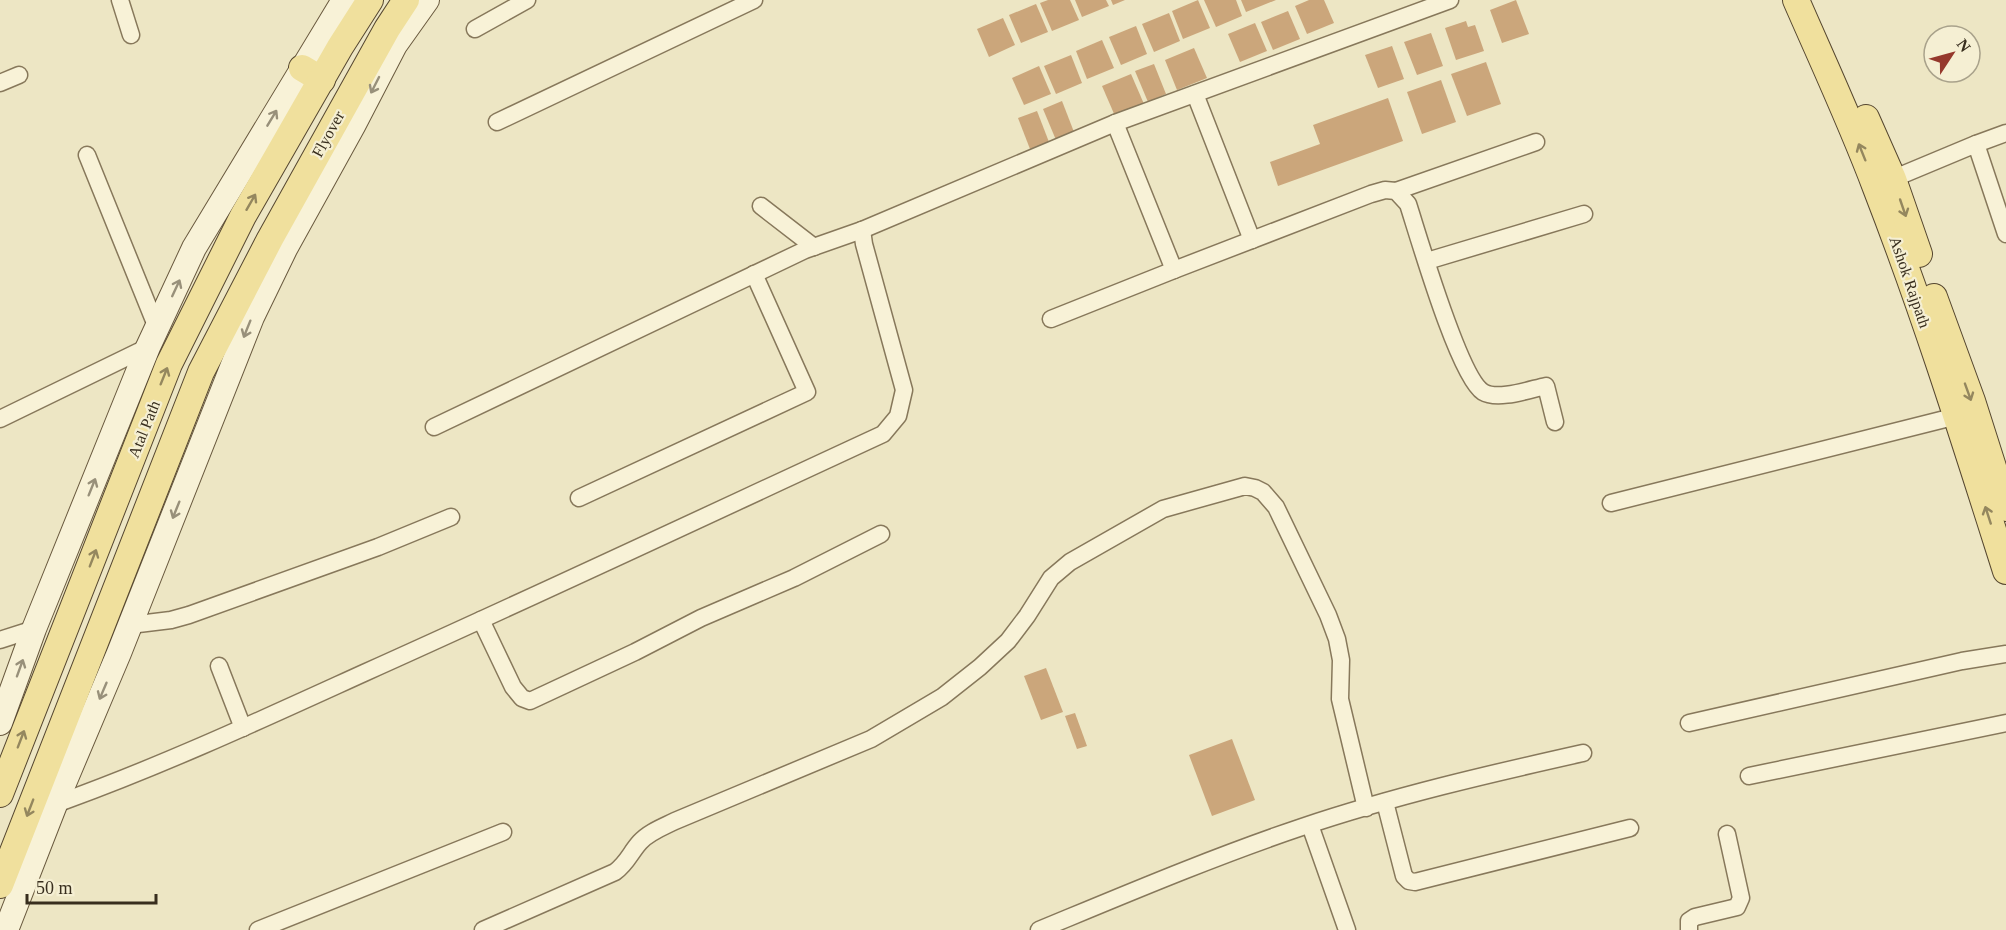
<svg xmlns="http://www.w3.org/2000/svg" width="2006" height="930" font-family="'Times New Roman',serif">
<style>
.building{fill:#cba67b}
.lines{fill:none;stroke-linecap:round;stroke-linejoin:round}
.street-casing{stroke:#87785b;stroke-width:19}
.secondary-casing{stroke:#69593e;stroke-width:26}
.primary-casing{stroke:#55462f;stroke-width:28}
.street{stroke:#f8f2d7;stroke-width:16}
.secondary{stroke:#f8f2d7;stroke-width:24}
.primary{stroke:#f0e09d;stroke-width:26}
.oneway{stroke:#98907a}
.oneway2{stroke:#94875e}
.labels{text-anchor:middle;dominant-baseline:central;stroke-width:4.5;stroke-linejoin:round;paint-order:stroke}
.street-label{font-size:16px;fill:#382e1e;stroke:#f5efd3}
</style>
<rect width="100%" height="100%" fill="#ede6c4"/>
<g class="building">
<path d="M1048 0H1070L1079 20 1052 31 1040 3Z"/>
<path d="M1075 0H1106L1109 6 1082 17Z"/>
<path d="M1111 0H1125L1113 5Z"/>
<path d="M1198 0 1210 28 1183 39 1172 11Z"/>
<path d="M1204 0H1236L1242 16 1216 27Z"/>
<path d="M1241 0H1276L1246 12Z"/>
<path d="M1309 0H1324L1334 23 1307 34 1295 6Z"/>
<path d="M1516 0 1529 34 1502 43 1490 10Z"/>
<path d="M1036 4 1048 32 1021 43 1009 15Z"/>
<path d="M1288 11 1300 39 1273 50 1261 22Z"/>
<path d="M1169 13 1180 41 1154 52 1142 24Z"/>
<path d="M1003 18 1015 45 989 57 977 29Z"/>
<path d="M1466 21 1468 27 1475 25 1484 51 1456 60 1445 28Z"/>
<path d="M1255 23 1267 51 1240 62 1228 34Z"/>
<path d="M1136 26 1147 54 1121 65 1109 37Z"/>
<path d="M1431 33 1443 66 1417 75 1404 42Z"/>
<path d="M1102 40 1114 68 1087 79 1076 51Z"/>
<path d="M1392 46 1404 79 1378 88 1365 55Z"/>
<path d="M1194 48 1207 78 1177 90 1165 60Z"/>
<path d="M1071 55 1082 83 1056 94 1044 66Z"/>
<path d="M1486 62 1501 104 1467 116 1451 74Z"/>
<path d="M1154 64 1166 94 1148 102 1135 71Z"/>
<path d="M1039 66 1051 94 1024 105 1012 78Z"/>
<path d="M1131 74 1144 104 1115 116 1102 86Z"/>
<path d="M1441 80 1456 122 1422 134 1407 92Z"/>
<path d="M1388 98 1403 141 1278 186 1270 162 1320 144 1313 125Z"/>
<path d="M1062 101 1074 132 1056 140 1043 109Z"/>
<path d="M1037 111 1049 142 1030 149 1018 118Z"/>
<path d="M1046 668 1063 712 1041 720 1024 676Z"/>
<path d="M1075 713 1087 746 1077 749 1065 716Z"/>
<path d="M1232 739 1255 800 1212 816 1189 755Z"/>
</g>
<g class="lines">
<g class="street-casing">
<g id="street">
<path d="M120 0 131 35"/>
<path d="M475 29 527 0"/>
<path d="M0 83 19 75"/>
<path d="M1195 94 1252 240"/>
<path d="M497 122 754 0"/>
<path d="M1115 123 1174 270 1371 194 1385 190 1396 191 1408 204C1419 238 1459 377 1483 392 1498 401 1531 389 1546 386L1555 422"/>
<path d="M1976 144 2006 133"/>
<path d="M87 155 157 328"/>
<path d="M1885 182 1976 144 2006 234"/>
<path d="M1396 191 1536 142"/>
<path d="M761 206 814 247"/>
<path d="M1427 261 1584 214"/>
<path d="M1051 319 1174 270"/>
<path d="M0 419 148 347"/>
<path d="M434 427 805 250 862 230 1115 123 1450 0"/>
<path d="M579 498 807 392 754 274"/>
<path d="M1611 503 1957 416"/>
<path d="M481 620 513 687 522 698 530 701 635 652 701 618 794 578 881 534"/>
<path d="M130 625 171 620 189 615 378 547 451 517"/>
<path d="M0 640 34 629"/>
<path d="M219 666 243 728"/>
<path d="M1689 723 1962 661 2006 654"/>
<path d="M1749 776 2006 723"/>
<path d="M56 802 64 801C166 764 265 718 364 673 538 595 710 514 883 434L898 416 904 390 864 244 862 230"/>
<path d="M1385 802 1404 876 1409 881 1415 882 1630 828"/>
<path d="M1310 825 1347 930"/>
<path d="M258 930 503 832"/>
<path d="M483 930 615 872C628 862 630 853 640 842 649 832 663 827 675 821L871 739 942 697 980 667 1008 641 1027 616 1051 578 1070 562 1163 509 1245 486 1255 488 1263 492 1276 507 1328 615 1337 639 1341 660 1340 699 1366 808"/>
<path d="M1039 930C1126 894 1213 857 1302 827 1394 796 1489 774 1583 753"/>
<path d="M1689 930V921L1695 917 1737 907 1741 898 1727 834"/>
</g>
</g>
<g class="secondary-casing">
<g id="secondary">
<path d="M0 723 34 629 148 347 194 248 344 0"/>
<path d="M6 930 56 802 119 653 252 317 285 249 353 126 395 45 427 0"/>
</g>
</g>
<g class="primary-casing">
<g id="primary">
<path d="M1796 0C1823 62 1852 124 1876 188 1925 314 1965 442 2006 571"/>
<path d="M302 68 322 80"/>
<path d="M1866 118 1893 179 1919 254"/>
<path d="M1934 297 1972 401 2006 508"/>
<path d="M0 794 169 364 243 216 340 47 370 0"/>
<path d="M0 885 201 372 270 239 387 29 406 0"/>
</g>
</g>
<use href="#street" class="street"/>
<use href="#secondary" class="secondary"/>
<use href="#primary" class="primary"/>
</g>
<defs><path id="oneway-shaft" d="M-6 0H5M1.5-3L5.5 0L1.5 3" fill="none" stroke-width="1.6" stroke-linecap="round" stroke-linejoin="round" transform="scale(1.5)"/></defs>
<g class="oneway">
<use href="#oneway-shaft" transform="translate(375 85) rotate(117)"/>
<use href="#oneway-shaft" transform="translate(272 118) rotate(-59)"/>
<use href="#oneway-shaft" transform="translate(176 288) rotate(-65)"/>
<use href="#oneway-shaft" transform="translate(247 329) rotate(112)"/>
<use href="#oneway-shaft" transform="translate(92 487) rotate(-68)"/>
<use href="#oneway-shaft" transform="translate(176 510) rotate(112)"/>
<use href="#oneway-shaft" transform="translate(20 668) rotate(-70)"/>
<use href="#oneway-shaft" transform="translate(103 691) rotate(113)"/>
</g>
<g class="oneway2">
<use href="#oneway-shaft" transform="translate(1862 152) rotate(-112)"/>
<use href="#oneway-shaft" transform="translate(251 202) rotate(-60)"/>
<use href="#oneway-shaft" transform="translate(1903 208) rotate(71)"/>
<use href="#oneway-shaft" transform="translate(164 376) rotate(-68)"/>
<use href="#oneway-shaft" transform="translate(1968 392) rotate(70)"/>
<use href="#oneway-shaft" transform="translate(1988 515) rotate(-108)"/>
<use href="#oneway-shaft" transform="translate(93 558) rotate(-69)"/>
<use href="#oneway-shaft" transform="translate(21 739) rotate(-69)"/>
<use href="#oneway-shaft" transform="translate(30 808) rotate(111)"/>
</g>
<g class="labels">
<g class="street-label">
<text transform="translate(328 134) rotate(-61)">Flyover</text>
<text transform="translate(1910 282) rotate(71)">Ashok Rajpath</text>
<text transform="translate(144 429) rotate(-68)">Atal Path</text>
</g>
</g>
<g transform="translate(1952 54) rotate(54)"><circle r="28" fill="#f5efd3" stroke="#a9a28b" stroke-width="1.5"/>
<path d="M0-4.5L10 22L0 15L-10 22Z" fill="#95382c"/>
<text y="-9" font-size="16" font-weight="bold" text-anchor="middle" fill="#382e1e">N</text>
</g>
<path d="M27 894v9h129v-9" fill="none" stroke="#382e1e" stroke-width="3"/>
<text x="36" y="894" font-size="18" fill="#382e1e" stroke="#f5efd3" stroke-width="4.5" paint-order="stroke">50 m</text>
</svg>
